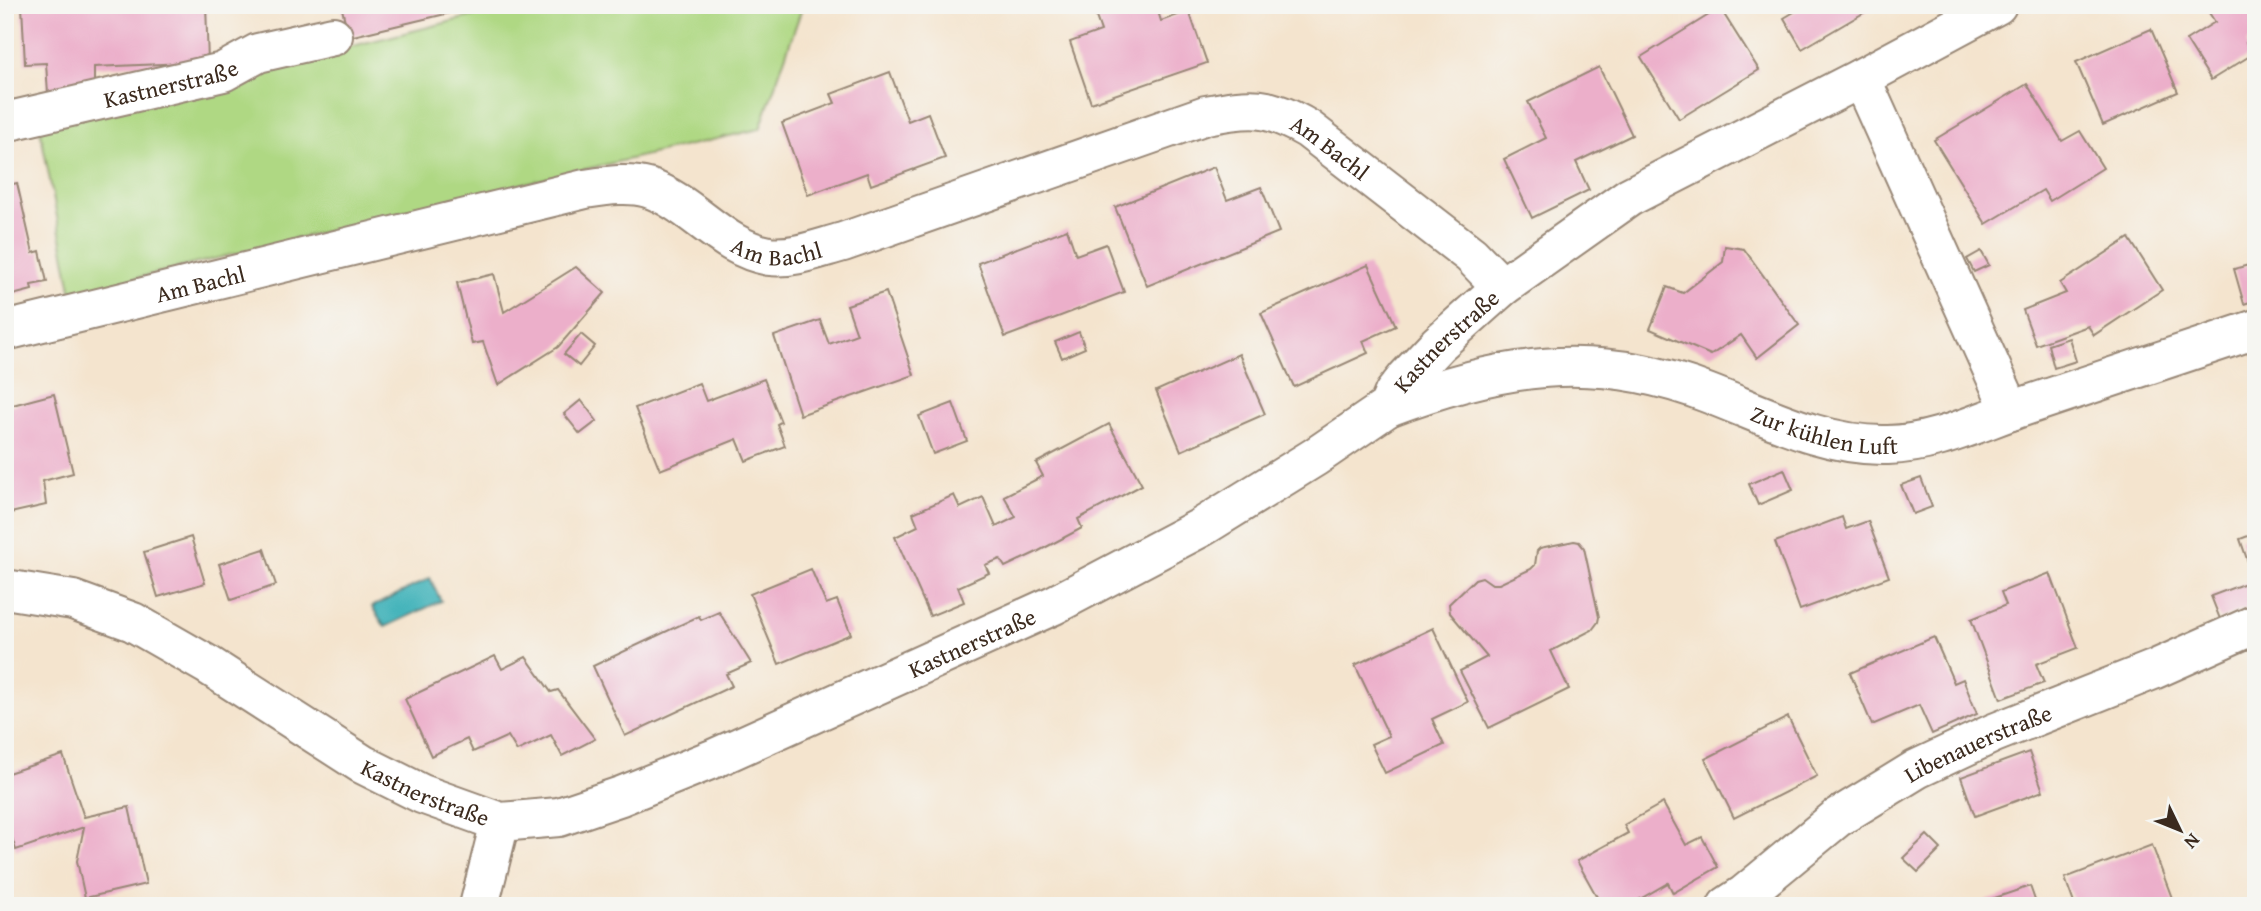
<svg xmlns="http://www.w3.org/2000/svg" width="2261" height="911" font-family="'Gentium Book Plus',serif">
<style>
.green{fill:#afd883;stroke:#758150;stroke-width:2}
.water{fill:#43b3ba;stroke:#3f6e6c;stroke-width:2}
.building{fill:#ecafca}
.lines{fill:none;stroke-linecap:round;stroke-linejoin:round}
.street-casing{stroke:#988776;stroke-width:42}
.street{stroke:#fff;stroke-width:38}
.labels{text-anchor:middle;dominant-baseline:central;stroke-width:5;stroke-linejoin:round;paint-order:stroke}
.street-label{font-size:23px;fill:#3b2a1e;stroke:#f6f6f2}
</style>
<rect width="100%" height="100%" fill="#f6f6f2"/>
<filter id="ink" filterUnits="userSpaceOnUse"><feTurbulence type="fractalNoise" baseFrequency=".0143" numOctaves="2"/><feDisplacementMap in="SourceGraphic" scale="14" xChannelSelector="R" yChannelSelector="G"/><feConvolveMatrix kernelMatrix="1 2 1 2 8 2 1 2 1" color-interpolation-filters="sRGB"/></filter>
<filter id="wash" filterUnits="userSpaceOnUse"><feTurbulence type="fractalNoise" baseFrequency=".00686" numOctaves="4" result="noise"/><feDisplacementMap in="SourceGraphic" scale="28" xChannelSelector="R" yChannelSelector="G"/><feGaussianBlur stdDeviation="1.57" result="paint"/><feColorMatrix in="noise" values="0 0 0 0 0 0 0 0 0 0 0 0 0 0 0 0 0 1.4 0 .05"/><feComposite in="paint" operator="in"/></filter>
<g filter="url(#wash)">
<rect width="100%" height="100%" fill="#f4e4ce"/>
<path class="green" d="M517 5H803L760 129 474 195 72 294 39 124Z"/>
<path class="water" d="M430 578 441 601 385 627 372 607Z"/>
<g id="blocks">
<g class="building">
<path d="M206 5 208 62 94 67V92L48 94 46 63 25 64 22 6Z"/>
<path d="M341 5H456L458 11 349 37Z"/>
<path d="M1110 5H1123L1126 13 1149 5H1156L1161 21 1189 11 1207 63 1091 103 1070 42 1101 31 1094 11Z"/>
<path d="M1806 5H1877L1802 49 1784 18Z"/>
<path d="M2204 5H2256V37L2246 43 2253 54 2211 80 2186 40 2215 22Z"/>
<path d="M1720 8 1759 70 1679 119 1641 57Z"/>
<path d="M2151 29 2178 92 2103 125 2076 62Z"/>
<path d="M1599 67 1632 135 1576 162 1589 190 1532 218 1504 159 1546 138 1528 102Z"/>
<path d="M890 72 908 121 928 113 945 158 871 185 867 173 808 195 782 123 835 103 831 94Z"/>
<path d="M2027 84 2062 141 2080 131 2103 168 2050 201 2043 190 1986 224 1934 140Z"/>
<path d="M1214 167 1227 200 1261 187 1279 232 1147 286 1115 207Z"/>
<path d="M17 183 33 253 40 251 47 282 31 285 32 290 5 297V186Z"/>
<path d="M1067 229 1076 255 1106 244 1124 292 1005 337 978 263Z"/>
<path d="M2129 238 2162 290 2094 335 2088 326 2036 345 2023 310 2066 293 2060 283Z"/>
<path d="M1725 246 1744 249 1799 325 1757 358 1741 335 1711 355 1650 329 1667 287 1683 293 1723 262Z"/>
<path d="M1981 251 1989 265 1974 272 1967 259Z"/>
<path d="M2256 263V300L2244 304 2234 269Z"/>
<path d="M1368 265 1396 326 1363 341 1368 353 1294 387 1261 313Z"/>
<path d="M576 267 605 293 558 347 498 385 483 342 472 344 457 283 494 274 504 312Z"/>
<path d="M886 292 914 375 800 415 774 336 820 320 829 344 857 334 847 305Z"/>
<path d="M1079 332 1085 348 1062 358 1055 342Z"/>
<path d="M581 334 595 346 579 366 564 354Z"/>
<path d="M2069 338 2076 361 2054 368 2048 345Z"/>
<path d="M1239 354 1265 414 1181 451 1156 391Z"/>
<path d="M764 379 781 422 777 424 785 446 746 461 737 439 660 470 635 408 699 383 706 401Z"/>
<path d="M54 394 73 473 43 481 46 505 6 514 5 407Z"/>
<path d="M581 400 597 421 580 434 564 414Z"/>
<path d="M953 403 967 441 933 454 919 416Z"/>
<path d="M1109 424 1142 485 1078 519 1082 528 1035 553 1005 567 1000 559 985 565 989 573 958 587 964 602 930 616 895 537 918 526 913 513 954 495 960 508 983 497 996 527 1016 517 1004 496 1043 476 1036 463Z"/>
<path d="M1784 469 1793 490 1758 505 1749 484Z"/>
<path d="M1921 478 1932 507 1913 514 1901 485Z"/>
<path d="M1842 517 1846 529 1868 521 1889 577 1800 610 1775 542Z"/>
<path d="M2256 533V582H2255L2240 539Z"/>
<path d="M191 537 205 583 158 597 144 552Z"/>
<path d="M1574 541 1579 542 1584 548 1599 617 1598 622 1592 630 1551 651 1569 689 1489 728 1460 671 1487 657 1450 613 1449 604 1475 579 1482 577 1492 584H1499L1531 569 1535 565 1537 551 1540 548Z"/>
<path d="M264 549 276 585 231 600 219 564Z"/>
<path d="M811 569 826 604 837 600 851 634 779 664 750 594Z"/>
<path d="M2050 573 2078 648 2036 664 2044 683 2001 699 1971 619 2006 605 2001 592Z"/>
<path d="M2251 581 2256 592V605L2220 619 2211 596Z"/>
<path d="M719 612 751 663 726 674 732 686 625 736 593 666 699 616 701 620Z"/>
<path d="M1433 628 1468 702 1432 719 1444 745 1385 773 1371 744 1389 736 1355 665Z"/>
<path d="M1934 637 1954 683 1963 679 1977 714 1932 734 1919 705 1872 725 1850 673Z"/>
<path d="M495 656 502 669 526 657 551 692 558 690 595 739 562 756 551 735 517 751 508 736 473 752 467 739 431 756 405 699Z"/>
<path d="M1788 717 1817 776 1734 818 1705 759Z"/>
<path d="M2029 752 2043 791 1975 816 1961 777Z"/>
<path d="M63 755 84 817 129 807 146 884 85 898 77 861 84 827 16 850 5 817V774Z"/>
<path d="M1663 803 1686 845 1702 837 1718 867 1673 893 1668 883 1628 906H1602L1577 861 1628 833 1624 825Z"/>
<path d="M1927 835 1941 849 1918 872 1903 858Z"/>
<path d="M2152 845 2175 906H2075L2065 878Z"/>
<path d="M2030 886 2037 906H1984L1983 902Z"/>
</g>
</g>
</g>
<g filter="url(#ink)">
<use href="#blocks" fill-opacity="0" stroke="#988776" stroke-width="2"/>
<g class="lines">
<g class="street-casing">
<g id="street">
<path d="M1861 78 2011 411"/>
<path id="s1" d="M5 122 223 72 258 53 333 36"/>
<path id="s2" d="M5 331 585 189C605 186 628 182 648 188 693 203 721 248 769 256 793 259 820 248 843 242L1206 115C1252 106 1267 105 1308 129L1471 255 1502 287"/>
<path id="s3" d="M1388 407C1499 365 1593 349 1707 393 1765 415 1825 447 1888 445 1936 444 1980 421 2025 406 2102 380 2179 354 2256 329"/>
<path id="s4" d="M5 589 73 600 133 622 208 665 362 764 422 794 500 822 559 817 621 796 715 758 1054 605 1202 527 1315 457 1388 407 1394 393 1406 378 1438 344 1502 287 1629 197 1861 78 1997 5"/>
<path d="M479 906 500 822"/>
<path id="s5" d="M1727 906 1745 894 1837 818 1917 769 1994 733 2153 670 2256 624"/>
</g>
</g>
<use href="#street" class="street"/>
</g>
</g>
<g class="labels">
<g class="street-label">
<text stroke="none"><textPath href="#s1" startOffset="170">Kastnerstraße</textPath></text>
<text stroke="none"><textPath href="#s2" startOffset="1396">Am Bachl</textPath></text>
<text stroke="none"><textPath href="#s2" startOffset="808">Am Bachl</textPath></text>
<text stroke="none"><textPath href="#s2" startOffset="201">Am Bachl</textPath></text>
<text stroke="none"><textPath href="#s4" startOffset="1628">Kastnerstraße</textPath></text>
<text stroke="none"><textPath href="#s3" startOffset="452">Zur kühlen Luft</textPath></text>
<text stroke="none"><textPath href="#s4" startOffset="1060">Kastnerstraße</textPath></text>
<text stroke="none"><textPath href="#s5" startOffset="301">Libenauerstraße</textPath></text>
<text stroke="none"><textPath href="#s4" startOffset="472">Kastnerstraße</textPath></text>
</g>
</g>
<rect width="2261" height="911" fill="none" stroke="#f6f6f2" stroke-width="28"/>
<g transform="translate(2180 830) rotate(133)" stroke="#f6f6f2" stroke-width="5" paint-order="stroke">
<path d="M0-5L12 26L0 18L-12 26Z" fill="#3b2a1e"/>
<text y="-10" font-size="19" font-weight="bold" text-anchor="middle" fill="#3b2a1e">N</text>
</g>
</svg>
